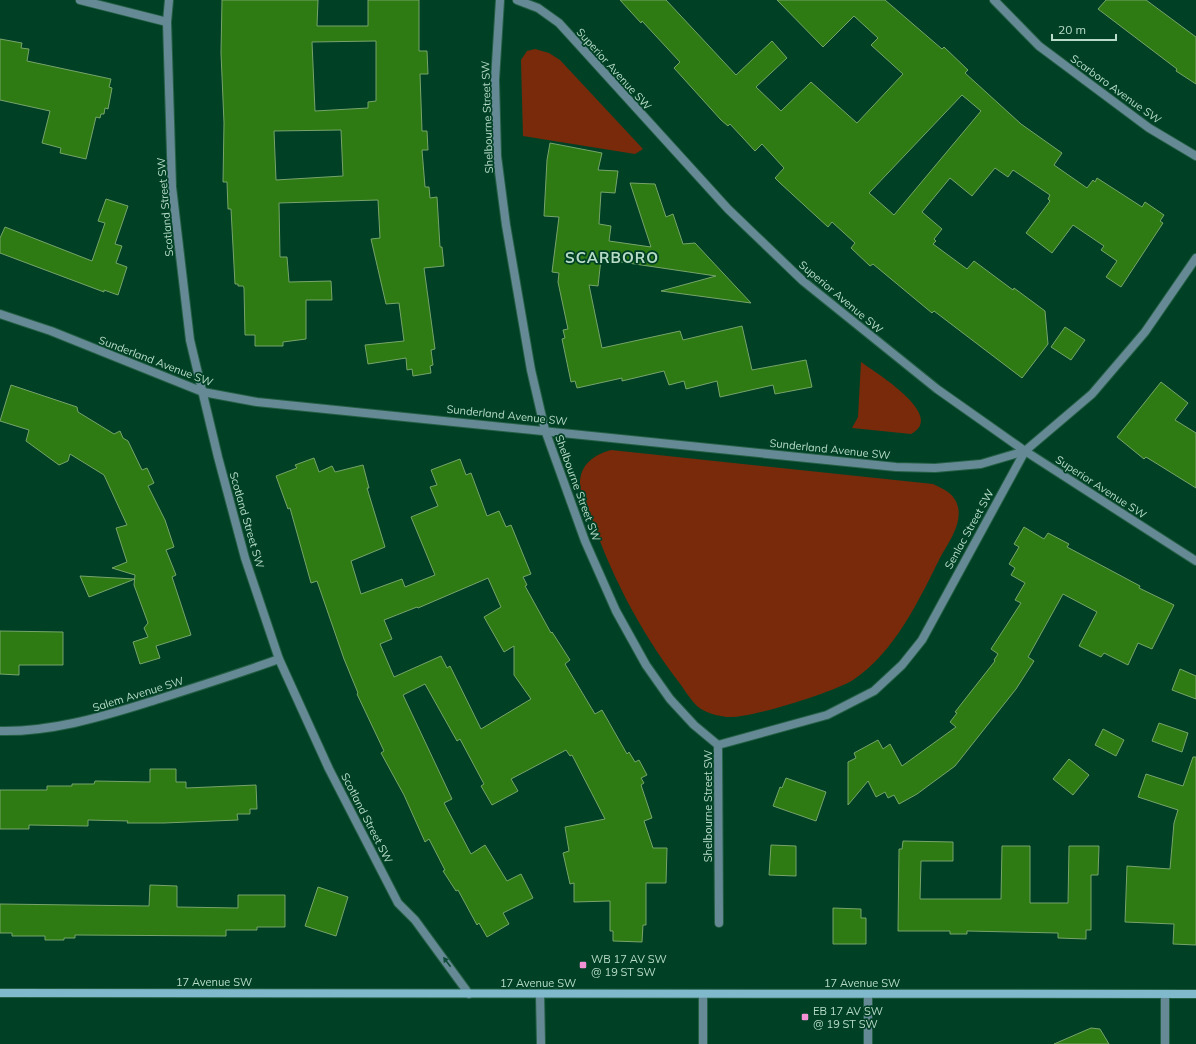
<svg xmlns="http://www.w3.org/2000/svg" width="1196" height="1044" font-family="Mulish,sans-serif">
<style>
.green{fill:#792a0a}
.building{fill:#2d7b12;stroke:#76a46a;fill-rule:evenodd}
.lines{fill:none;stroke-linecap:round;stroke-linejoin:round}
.street-casing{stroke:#256046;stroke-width:10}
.secondary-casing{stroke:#256046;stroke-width:10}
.street{stroke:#668a95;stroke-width:8}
.secondary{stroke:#7fb9cb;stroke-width:8}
.oneway{fill:#0f4c37}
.poi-dot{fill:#f391d5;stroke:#004126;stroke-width:1.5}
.labels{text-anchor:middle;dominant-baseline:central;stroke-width:3.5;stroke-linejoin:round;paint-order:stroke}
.street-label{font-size:11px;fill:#b8dcc7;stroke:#004126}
.poi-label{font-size:11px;fill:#b8dcc7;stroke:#004126;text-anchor:start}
.district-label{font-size:15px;font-weight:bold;letter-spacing:1px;fill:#b8dcc7;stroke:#004126}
</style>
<rect width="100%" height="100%" fill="#004126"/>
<g class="green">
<path d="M535 49 549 53 560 60 643 149 635 154 523 136 521 60 527 51Z"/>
<path d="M861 362C876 373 947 416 911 434L852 428 858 417Z"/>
<path d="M611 450 933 484C944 489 955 494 958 507 962 524 949 542 941 556 919 600 895 652 853 680 834 692 749 719 727 717 718 716 705 713 697 706 690 699 684 689 678 681 639 630 609 571 589 511 586 503 580 492 580 484 580 464 594 455 611 450Z"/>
</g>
<g class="building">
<path d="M222 0H318L317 26H368V0H419V51H427L428 74H420L422 131H427L428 150H422L425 187H429L430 198 437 197 440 247H442L444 266 424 268 435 349 431 350 433 365 430 366 431 373 413 376 412 369 407 370 406 358 368 364 365 345 404 341 399 303 386 304 371 239 380 238 378 200 279 203 280 257H287L289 282 331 281 332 300H306V339L283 342V346H255V335H245L244 288 243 286H238V284H235L231 209H228L227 182H223L224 123 221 53ZM376 41V101L368 102V108L315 111 312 42ZM341 130 343 176 276 180 274 131Z"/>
<path d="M620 0H666L736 75 772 41 787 58 756 87 781 111 811 82 857 123 903 74 871 45 878 38 854 16 823 47 777 0H885L942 49 944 47 968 70 965 73 1021 124 1062 153 1054 165 1087 188 1093 180 1095 182 1097 178 1142 207 1145 202 1164 215 1160 221 1163 223 1121 287 1106 277 1117 261 1101 250 1104 246 1073 225 1052 253 1026 233 1050 201 1048 199 1050 195 1013 170 1008 177 995 168 972 196 950 178 922 212 942 229 934 239 936 241 933 244 967 269 974 261 1013 290 1014 288 1045 311 1048 344 1022 378 934 311 932 313 873 264 870 266 851 248 855 243 832 222 828 227 780 183 775 178 784 168 762 144 755 151 730 124 728 126 721 120 674 68 680 62 642 21 641 23ZM962 95 981 111 894 215 869 193Z"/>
<path d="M1106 0H1146L1196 37V84L1176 71 1177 69 1098 9Z"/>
<path d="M0 39 22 43 21 48 29 49 27 61 111 79 109 87 112 88 108 109 105 108 104 114H101L100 118 96 117 86 159 60 153 61 148 42 143 50 111 0 100Z"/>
<path d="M550 143 602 153 598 170 618 171 615 193 601 192 599 224 611 226 609 241 651 247 630 183 655 184 666 217 673 214 683 244 695 243 751 303 661 291 716 276 601 259 598 286 589 285 602 348 680 331 683 340 742 326 752 370 806 360 812 387 775 394 773 385 720 397 717 381 686 389 684 381 669 385 664 371 622 381V378L577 388 575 381 571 382 562 339 565 338 563 330 568 329 558 282 559 273 552 272 559 217 544 216 547 160Z"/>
<path d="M106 199 128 206 115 244 122 246 116 263 127 267 118 295 104 290V292L0 253V238L5 227 92 261 105 223 98 221Z"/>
<path d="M1065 327 1085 340 1071 360 1051 347Z"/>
<path d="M1161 382 1188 403 1175 420 1196 433V488L1146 457 1144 459 1117 437Z"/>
<path d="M11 385 77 407 78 412 114 434 120 431 123 438 128 441 142 470 147 468 154 483 148 486 165 520 174 547 166 550 176 575 172 577 191 635 156 646 160 658 140 664 133 642 148 637 144 628 148 623 134 585 135 575 112 568 127 562 116 528 127 525 104 475 70 454 68 461 59 465 26 441 29 430 0 421Z"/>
<path d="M314 458 319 472 332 466 335 472 363 465 369 488H367L385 547 351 561 361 594 402 579 405 587 435 575 411 517 438 506 430 487 437 485 431 470 460 459 466 475 471 473 487 516 499 511 506 527 511 525 531 574 523 577 527 585 525 586 551 633 552 632 570 660 565 664 595 714 602 710 627 754 629 752 635 762 639 760 647 775 641 778 644 783 641 785 652 818 644 821 653 848H667L666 883H646V925H643L642 942 613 941V931H610V901L574 902V883L570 884 563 853 569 851 565 827 605 819 572 755 570 756 566 750 511 779 518 791 492 805 481 786 484 784 460 739 457 741 425 684 403 695 452 799 444 803 471 854 485 845 507 881 521 874 533 898 503 913 509 924 487 937 479 923 477 925 458 890 456 891 443 871 445 870 429 839 425 842 404 795 381 753 384 751 357 694 358 693 344 659 317 581 311 583 290 508 288 509 276 476 297 468 295 465ZM488 578 501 607 484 617 504 652 514 646V675L531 699 481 729 450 666 447 668 441 656 394 677 380 644 392 639 384 620 417 607 418 608Z"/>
<path d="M1024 527 1044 539 1048 533 1069 544 1067 547 1140 586 1139 588 1174 605 1152 649 1138 643 1128 665 1104 653 1101 657 1079 646 1097 612 1063 594 1028 657 1034 661 1016 689 955 766 917 794 899 804 894 795 888 798 885 792 876 797 868 781 848 805V762L856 758 854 753 878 740 883 749 890 744 902 766 956 727 950 722 957 713 955 712 995 661 994 660 998 654 991 649 1021 603 1015 600 1025 583 1011 575 1015 568 1009 564 1019 547 1014 544Z"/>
<path d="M80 576 135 579 89 597Z"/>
<path d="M0 631 63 632V665H19V675L0 674Z"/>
<path d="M1180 669 1196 676V699L1172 690Z"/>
<path d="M1159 723 1188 733 1182 752 1152 741Z"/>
<path d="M1103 729 1124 740 1116 756 1095 745Z"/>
<path d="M1193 757H1196V945L1173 944 1174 924 1125 922 1127 866 1170 869 1174 823 1178 810 1138 797 1146 774 1183 786Z"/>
<path d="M1069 759 1089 775 1073 795 1053 779Z"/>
<path d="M150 769H176V782H186V788L256 785 257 809H250V814H237L238 820 164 823H127L128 821 88 820V826L29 825V829H0V790H47V786H72V784H94L95 781 150 782Z"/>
<path d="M786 778 826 792 816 821 773 806 780 787 782 788Z"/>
<path d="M903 841 953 842V861H921L920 899H1001L1002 846H1030V903H1068L1069 846H1099L1098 875H1091V930H1086V939L1058 938V933L967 931V934H950V931H898L899 849H902Z"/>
<path d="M771 845 796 846V876L769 875Z"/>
<path d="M150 885 177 886V907L238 908V895H285V927H257V930H226V936L75 935V938H64V940H45V936H12V933H0V904L149 906Z"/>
<path d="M318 887 348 897 336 936 305 926Z"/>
<path d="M833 908 861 909V918H866V944H833Z"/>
<path d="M1091 1028 1100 1029 1109 1044H1054Z"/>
</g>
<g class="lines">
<g class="street-casing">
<g id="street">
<path d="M80 0 167 22"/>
<path d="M169 0 167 22 172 187 190 340 218 457 245 558 279 659 329 769 398 903 415 920 469 994"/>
<path d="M500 0 495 80 497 156 506 225 531 370 545 430 585 541 616 611 646 665 670 699 694 725 718 745 719 923"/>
<path d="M517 0 538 8 559 23 728 209 803 281 937 389 1025 451 1196 561"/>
<path d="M994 0 1039 46 1149 128 1196 156"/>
<path d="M0 314 51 331 203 392 257 402 896 467 935 468 981 464 1025 451"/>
<path d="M0 731C50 732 98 718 146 703 190 689 235 675 279 659"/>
<path d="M718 745 827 715 874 691 902 665 922 640 1025 451 1092 394 1145 332 1196 258"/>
<path d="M540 994 541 1044"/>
<path d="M703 994V1044"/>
<path d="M868 994V1044"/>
<path d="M1165 994V1044"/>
</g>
</g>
<g class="secondary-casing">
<path id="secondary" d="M0 993 1196 994"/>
</g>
<use href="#street" class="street"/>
<use href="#secondary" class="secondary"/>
</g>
<defs><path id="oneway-solid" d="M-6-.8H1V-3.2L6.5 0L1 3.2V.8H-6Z"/></defs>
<use class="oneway" href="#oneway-solid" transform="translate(447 962) rotate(-127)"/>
<g class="poi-dot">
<rect x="579" y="961" width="8" height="8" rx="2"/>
<rect x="801" y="1013" width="8" height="8" rx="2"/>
</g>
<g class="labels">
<g class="street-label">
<text transform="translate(614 69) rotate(48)">Superior Avenue SW</text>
<text transform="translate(1116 89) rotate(36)">Scarboro Avenue SW</text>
<text transform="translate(487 117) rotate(-92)">Shelbourne Street SW</text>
<text transform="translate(165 207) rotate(-95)">Scotland Street SW</text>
<text transform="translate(841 297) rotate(40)">Superior Avenue SW</text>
<text transform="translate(156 361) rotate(21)">Sunderland Avenue SW</text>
<text transform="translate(507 415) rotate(6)">Sunderland Avenue SW</text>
<text transform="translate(830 449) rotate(6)">Sunderland Avenue SW</text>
<text transform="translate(1101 487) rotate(33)">Superior Avenue SW</text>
<text transform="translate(578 488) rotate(70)">Shelbourne Street SW</text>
<text transform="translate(247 520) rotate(74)">Scotland Street SW</text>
<text transform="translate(969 529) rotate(-61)">Senlac Street SW</text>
<text transform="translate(138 694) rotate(-17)">Salem Avenue SW</text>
<text transform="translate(708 806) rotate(-90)">Shelbourne Street SW</text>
<text transform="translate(367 818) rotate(63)">Scotland Street SW</text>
<text x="214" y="982">17 Avenue SW</text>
<text x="538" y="983">17 Avenue SW</text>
<text x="862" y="983">17 Avenue SW</text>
</g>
<g class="poi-label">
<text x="591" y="959">WB 17 AV SW<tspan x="591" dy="13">@ 19 ST SW</tspan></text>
<text x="813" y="1011">EB 17 AV SW<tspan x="813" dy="13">@ 19 ST SW</tspan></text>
</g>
<g class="district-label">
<text x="612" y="257">SCARBORO</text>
</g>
</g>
<path d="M1052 34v6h64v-6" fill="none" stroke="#b8dcc7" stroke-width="2"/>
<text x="1058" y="34" font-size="12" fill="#b8dcc7" stroke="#004126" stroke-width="3" paint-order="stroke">20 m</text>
</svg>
